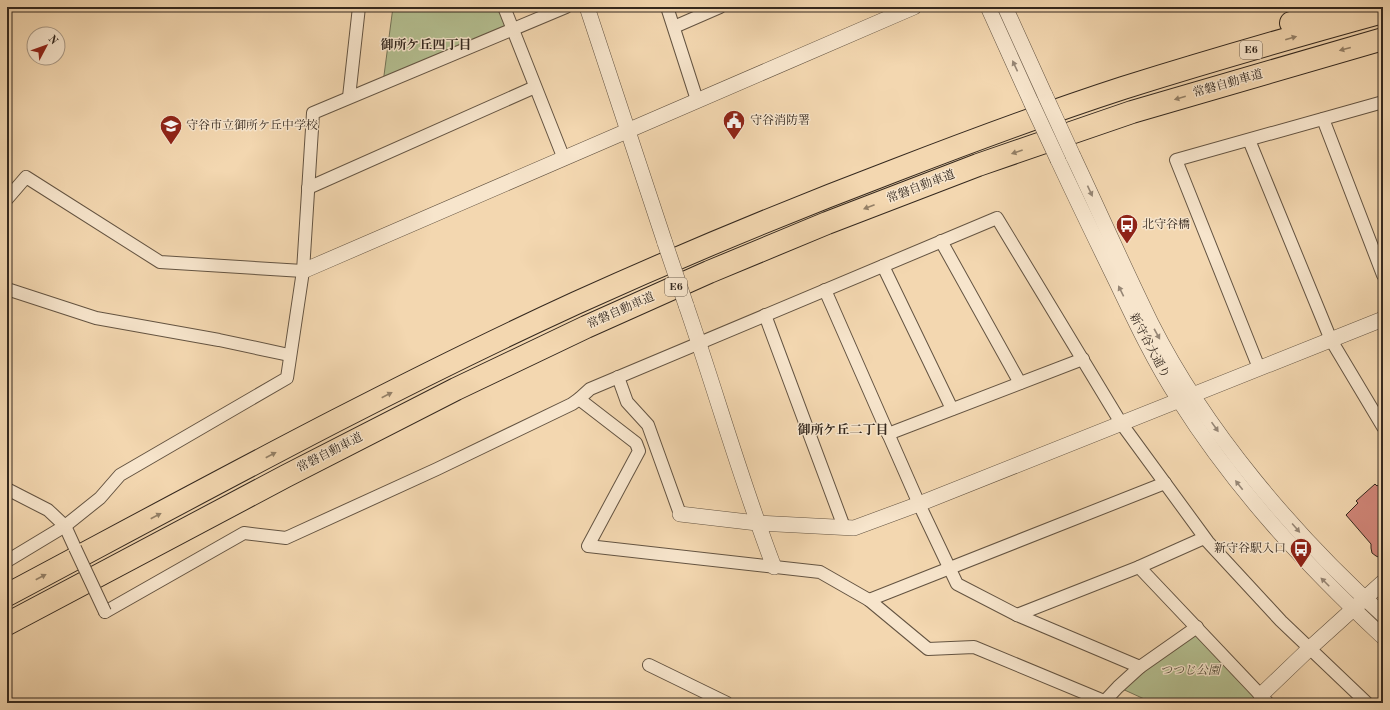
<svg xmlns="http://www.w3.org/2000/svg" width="1390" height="710" font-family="'Old Standard TT','Noto Serif JP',serif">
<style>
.green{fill:#b4bf91;stroke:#747458}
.building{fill:#d18679;stroke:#34281e}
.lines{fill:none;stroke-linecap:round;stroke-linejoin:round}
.minor-casing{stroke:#645442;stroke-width:14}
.tertiary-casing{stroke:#645442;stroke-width:16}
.motorway-casing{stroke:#34281e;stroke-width:24}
.minor{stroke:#f7e5cc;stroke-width:12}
.tertiary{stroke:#f7e5cc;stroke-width:15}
.motorway{stroke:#f3d7b0;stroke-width:22}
.minor-bridge-casing{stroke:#645442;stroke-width:14;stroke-linecap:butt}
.tertiary-bridge-casing{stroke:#645442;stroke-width:16;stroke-linecap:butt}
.minor-bridge{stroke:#f7e5cc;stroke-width:12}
.tertiary-bridge{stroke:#f7e5cc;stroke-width:15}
.oneway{fill:#948067}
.oneway2{fill:#968675}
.labels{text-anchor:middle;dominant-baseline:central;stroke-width:3;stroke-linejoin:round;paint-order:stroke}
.shield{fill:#f7e5cc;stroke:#6e6152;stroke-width:1}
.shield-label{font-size:11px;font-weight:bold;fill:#34281e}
.street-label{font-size:12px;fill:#34281e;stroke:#f7e5cc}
.poi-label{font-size:12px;fill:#34281e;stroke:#f7e5cc;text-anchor:start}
.park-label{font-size:12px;font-style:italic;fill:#544e3b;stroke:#f7e5cc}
.neighbourhood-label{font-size:13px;font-weight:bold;fill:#34281e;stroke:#f7e5cc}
</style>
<rect width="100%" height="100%" fill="#f3d7b0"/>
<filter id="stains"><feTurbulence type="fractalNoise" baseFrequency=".005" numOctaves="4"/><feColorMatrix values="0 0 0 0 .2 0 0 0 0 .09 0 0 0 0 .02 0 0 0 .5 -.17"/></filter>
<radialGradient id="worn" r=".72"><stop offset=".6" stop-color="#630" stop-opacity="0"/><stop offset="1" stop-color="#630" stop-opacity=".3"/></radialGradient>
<g class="green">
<path d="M393 7H504L513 29 383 83Z"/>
<path d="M1197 627 1259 703H1153L1118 687Z"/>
</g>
<path class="building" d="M1383 481V559L1376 556 1372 553 1371 548V544L1346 515 1358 503 1356 501 1375 484 1377 486Z"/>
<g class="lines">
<g class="minor-casing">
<g id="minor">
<path d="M504 7 564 159"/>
<path d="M667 7 697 100"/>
<path d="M674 27 720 7"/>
<path d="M349 97 359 7"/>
<path d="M1323 119 1383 275"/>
<path d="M1249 140 1331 340 1383 427"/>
<path d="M308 188 535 87"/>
<path d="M7 199 26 177 160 262 303 271"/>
<path d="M941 241 1020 383"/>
<path d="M883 266 952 409"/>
<path d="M7 289 96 318 219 340 289 355"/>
<path d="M825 290 919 504 957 584 1017 615 1140 667 1197 627"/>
<path d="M765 315 844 527"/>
<path d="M1259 368 1176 160 1383 102"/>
<path d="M618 377 627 402 648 425 680 514"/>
<path d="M579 399 636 443 639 451 588 546 820 572 869 600 928 649 974 647 1104 701"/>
<path d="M888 434 1083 359"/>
<path d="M7 489 48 510 65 526 75 548"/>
<path d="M7 561 65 526 100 498 120 475 287 378 303 271 313 113 566 7"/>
<path d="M1139 567 1268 703"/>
<path d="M869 600 1165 483"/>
<path d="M105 612 244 533 286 538 437 469 572 404 579 399 590 389 997 218 1121 423 1208 542 1281 621 1367 703"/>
<path d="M1017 615 1139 567 1204 538"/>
<path d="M649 665 727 703"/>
<path d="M1103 703 1118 687 1140 667"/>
</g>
</g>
<g class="tertiary-casing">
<g id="tertiary">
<path d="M587 7 665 243"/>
<path d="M988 7 1031 102"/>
<path d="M1005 7 1045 95"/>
<path d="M1073 156C1099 211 1124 268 1151 323 1205 430 1294 535 1383 615"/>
<path d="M1058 160C1077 201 1097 242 1117 283 1136 323 1155 363 1179 400 1236 490 1305 564 1383 637"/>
<path d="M303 271 914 7"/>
<path d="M686 305C716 392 741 481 774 567"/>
<path d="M680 514 757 523 854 528 919 504 1383 319"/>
<path d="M1261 695 1310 648 1383 582"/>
</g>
</g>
<g class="motorway-casing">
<g id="motorway">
<path d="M1291 23 1341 7"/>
<path d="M7 595C195 495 382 392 576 303 682 255 788 211 896 170 971 141 1046 113 1123 88 1209 61 1296 36 1383 12"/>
<path d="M7 624 286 476 456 389 586 327 709 272 827 223 978 165 1132 112 1383 39"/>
</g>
</g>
<use href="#minor" class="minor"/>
<use href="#tertiary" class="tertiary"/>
<use href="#motorway" class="motorway"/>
<g class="minor-bridge-casing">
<path id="minor-bridge" d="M75 548 105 612"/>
</g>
<g class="tertiary-bridge-casing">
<g id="tertiary-bridge">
<path d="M1045 95 1073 156"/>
<path d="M1031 102 1058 160"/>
<path d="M665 243 686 305"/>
</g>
</g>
<use href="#minor-bridge" class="minor-bridge"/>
<use href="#tertiary-bridge" class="tertiary-bridge"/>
</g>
<defs><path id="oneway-solid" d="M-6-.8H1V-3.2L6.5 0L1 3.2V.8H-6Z"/></defs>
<g class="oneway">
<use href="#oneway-solid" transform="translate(1291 38) rotate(-16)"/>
<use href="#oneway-solid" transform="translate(1345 49) rotate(165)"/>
<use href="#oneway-solid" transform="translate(1180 98) rotate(164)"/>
<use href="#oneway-solid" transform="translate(1017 152) rotate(161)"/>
<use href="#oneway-solid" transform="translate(869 207) rotate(159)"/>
<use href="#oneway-solid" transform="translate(387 395) rotate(-27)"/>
<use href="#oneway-solid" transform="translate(271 455) rotate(-28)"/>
<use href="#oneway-solid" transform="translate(156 516) rotate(-28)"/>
<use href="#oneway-solid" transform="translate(41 577) rotate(-28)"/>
</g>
<g class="oneway2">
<use href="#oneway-solid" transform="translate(1015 66) rotate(-115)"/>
<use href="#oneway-solid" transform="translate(1090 191) rotate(65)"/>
<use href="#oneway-solid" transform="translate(1121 291) rotate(-116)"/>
<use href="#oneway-solid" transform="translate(1157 334) rotate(61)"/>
<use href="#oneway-solid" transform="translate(1215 427) rotate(55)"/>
<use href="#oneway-solid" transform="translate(1239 485) rotate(-128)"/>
<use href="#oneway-solid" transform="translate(1296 528) rotate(49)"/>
<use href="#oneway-solid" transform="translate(1325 582) rotate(-135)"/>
</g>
<defs>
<g id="civic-pin" transform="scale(1.15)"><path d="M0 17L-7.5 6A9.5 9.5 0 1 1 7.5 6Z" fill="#8f2418" stroke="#f7e5cc"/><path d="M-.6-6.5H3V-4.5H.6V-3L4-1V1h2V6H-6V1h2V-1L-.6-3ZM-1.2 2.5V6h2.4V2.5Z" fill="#fff"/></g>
<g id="school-pin" transform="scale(1.15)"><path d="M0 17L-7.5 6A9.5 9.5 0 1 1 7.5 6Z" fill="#8f2418" stroke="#f7e5cc"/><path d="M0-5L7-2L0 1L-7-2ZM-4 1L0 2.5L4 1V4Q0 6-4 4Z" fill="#fff"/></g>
<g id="bus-pin" transform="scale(1.15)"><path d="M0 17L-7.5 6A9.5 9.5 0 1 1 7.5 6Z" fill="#8f2418" stroke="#f7e5cc"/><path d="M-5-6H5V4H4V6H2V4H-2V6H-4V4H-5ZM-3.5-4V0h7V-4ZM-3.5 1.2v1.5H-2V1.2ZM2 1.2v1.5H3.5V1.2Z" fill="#fff"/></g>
</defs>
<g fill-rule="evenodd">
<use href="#civic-pin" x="734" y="121"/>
<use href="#school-pin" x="171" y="126"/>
<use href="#bus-pin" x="1127" y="225"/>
<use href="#bus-pin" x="1301" y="549"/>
</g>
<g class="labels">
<g class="shield">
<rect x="1240" y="41" width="22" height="18" rx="3"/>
<rect x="665" y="278" width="22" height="18" rx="3"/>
</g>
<g class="shield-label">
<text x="1251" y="50">E6</text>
<text x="676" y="287">E6</text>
</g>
<g class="street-label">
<text transform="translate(1228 84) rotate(-16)">常磐自動車道</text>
<text transform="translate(921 187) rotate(-21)">常磐自動車道</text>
<text transform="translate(621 311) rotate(-24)">常磐自動車道</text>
<text transform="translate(1149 346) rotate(62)">新守谷大通り</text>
<text transform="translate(330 453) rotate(-27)">常磐自動車道</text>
</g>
<g class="poi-label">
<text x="750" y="121">守谷消防署</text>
<text x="186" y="126">守谷市立御所ケ丘中学校</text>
<text x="1142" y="225">北守谷橋</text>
<text x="1286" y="549" text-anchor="end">新守谷駅入口</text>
</g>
<g class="park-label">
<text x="1190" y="671">つつじ公園</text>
</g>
<g class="neighbourhood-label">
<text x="426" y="45">御所ケ丘四丁目</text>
<text x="843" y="430">御所ケ丘二丁目</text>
</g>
</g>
<rect width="1390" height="710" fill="none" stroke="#f3d7b0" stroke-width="24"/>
<rect x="8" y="8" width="1374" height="694" fill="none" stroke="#34281e" stroke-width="2"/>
<rect x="12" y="12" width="1366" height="686" fill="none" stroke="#34281e"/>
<g transform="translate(46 46) rotate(49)"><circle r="19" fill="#f7e5cc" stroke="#a99986"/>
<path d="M0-3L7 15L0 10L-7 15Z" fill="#8f2418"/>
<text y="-6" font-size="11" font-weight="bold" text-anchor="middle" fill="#34281e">N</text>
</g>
<rect width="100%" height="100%" filter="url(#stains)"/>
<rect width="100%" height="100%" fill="url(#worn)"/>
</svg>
